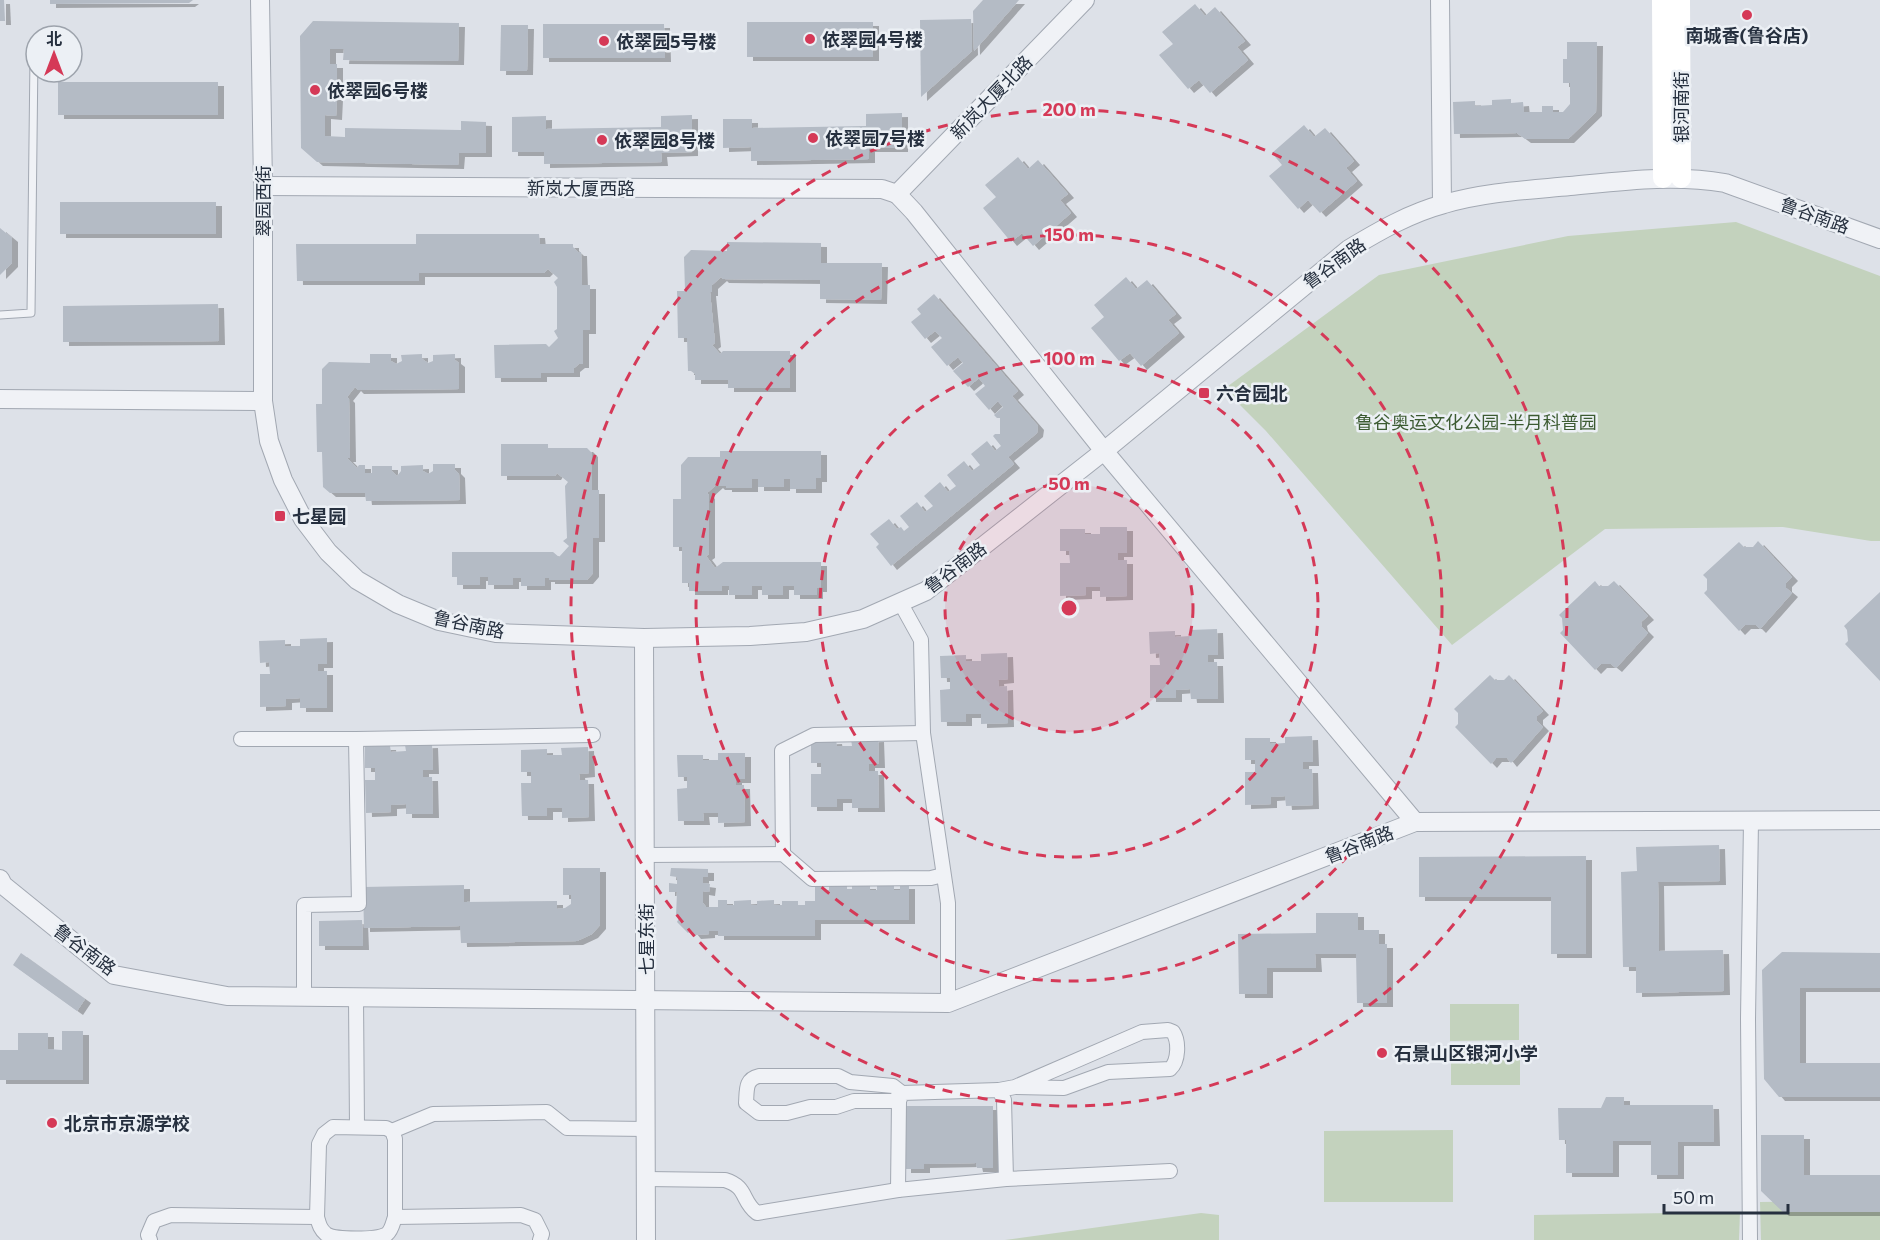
<svg xmlns="http://www.w3.org/2000/svg" width="1880" height="1240" font-family="Commissioner,'Noto Sans SC',sans-serif">
<style>
.green{fill:#c3d2bd}
.building{fill:#b4bbc5;filter:url(#shadow)}
.lines{fill:none;stroke-linecap:round;stroke-linejoin:round}
.service-casing{stroke:#a2a8b2;stroke-width:9}
.minor-casing{stroke:#a2a8b2;stroke-width:16}
.tertiary-casing{stroke:#a2a8b2;stroke-width:20}
.service{stroke:#f0f2f6;stroke-width:7}
.minor{stroke:#f0f2f6;stroke-width:14}
.tertiary{stroke:#f0f2f6;stroke-width:18}
.secondary{stroke:#fff;stroke-width:20}
.ring{fill:none;stroke:#d53957;stroke-width:3;stroke-dasharray:10 8}
.poi-dot{fill:#d53957;stroke:#ecf0f5;stroke-width:2}
.labels{text-anchor:middle;dominant-baseline:central;stroke-width:5;stroke-linejoin:round;paint-order:stroke}
.poi-label{font-size:18px;font-weight:bold;fill:#26303f;stroke:#ecf0f5;text-anchor:start}
.street-label{font-size:18px;fill:#26303f;stroke:#ecf0f5}
.park-label{font-size:18px;fill:#3c5b32;stroke:#ecf0f5}
.centre{fill:#d53957;stroke:#ecf0f5;stroke-width:3}
.ring-label{font-size:18px;text-anchor:middle;font-weight:bold;fill:#d53957;stroke:#ecf0f5;stroke-width:5;stroke-linejoin:round;paint-order:stroke}
</style>
<defs>
<filter id="shadow"><feDropShadow dx="6" dy="4" stdDeviation="0" flood-color="#0004"/></filter>
</defs>
<rect width="100%" height="100%" fill="#dde1e8"/>
<g class="green">
<path d="M1736 222 1880 276V541H1871L1783 527 1605 529 1452 645 1266 431 1224 389 1379 275 1568 236Z"/>
<path d="M1450 1004H1519V1040L1450 1041Z"/>
<path d="M1520 1048V1085H1451V1049Z"/>
<path d="M1453 1130V1202H1324V1131Z"/>
<path d="M1880 1201V1240H1761L1760 1202Z"/>
<path d="M1740 1212 1739 1240H1534V1215Z"/>
<path d="M1201 1213 1219 1215V1240H1005Z"/>
</g>
<g class="building">
<path d="M0 0H4L5 21H0Z"/>
<path d="M50 0H193L189 3 50 4Z"/>
<path d="M983 0H1019L974 51 973 11Z"/>
<path d="M1195 4 1205 16 1215 7 1245 41 1237 47 1248 60 1210 93 1199 80 1188 89 1159 55 1173 44 1162 32Z"/>
<path d="M971 19 972 51 921 97 920 20Z"/>
<path d="M313 21 459 23 458 61 343 60 344 49H330V64H337V84H330L329 96H337L336 116 325 115V136L345 137V128L461 130V121L486 122V153H459L458 165 317 162 301 148 300 36Z"/>
<rect x="747" y="22" width="126" height="35"/>
<path d="M543 24H664L665 58H543Z"/>
<path d="M501 25H528L527 71H500Z"/>
<path d="M1567 42H1597L1596 112 1568 139H1525L1517 133 1454 134 1453 102 1475 101V106L1492 105V100L1511 99V103L1523 102 1524 112H1542V106H1553V112H1563L1570 104V83H1563V59H1567Z"/>
<rect x="58" y="82" width="160" height="33"/>
<path d="M902 113V148H869V159L751 161V147L723 148V119H752V128L866 126V114Z"/>
<path d="M692 115V152L661 153 662 162 544 164V152H512V117L546 116V129L661 127V116Z"/>
<path d="M1304 125 1314 137 1325 128 1354 161 1346 168 1357 181 1320 213 1308 200 1298 209 1269 176 1282 165 1272 153Z"/>
<path d="M1018 157 1028 169 1038 160 1068 194 1060 200 1071 213 1033 246 1022 233 1011 242 983 208 996 197 985 185Z"/>
<rect x="60" y="202" width="156" height="32"/>
<path d="M0 228 12 238V263L0 275Z"/>
<path d="M416 234H539L540 244H573V247L578 252H581L582 285H590V330H583V364H579L574 368V373H541V378H495L494 345 546 344 549 347 558 338 554 331 557 329V287L554 282 558 278 548 269 544 273H419V281H297L296 244H416Z"/>
<path d="M727 242 821 243V263H882L881 300 820 299V280L723 279 721 277 712 285V292H710L715 343 712 345 720 354 723 351H790V388H728V380H695V374L691 371H688L687 338H678L677 291H685L684 257 691 250 727 251Z"/>
<path d="M1126 277 1136 289 1147 280 1176 314 1168 320 1179 333 1141 366 1130 353 1119 361 1091 328 1104 317 1094 305Z"/>
<path d="M934 294 1018 391 1012 396 1038 426 1037 433 1008 457 1014 464 891 566 876 547 879 544 870 534 889 519 897 529 901 527 904 531 909 527 900 516 917 502 925 512 933 506 924 496 940 482 948 492 956 486 947 475 964 461 972 471 980 465 971 454 987 441 995 451 1001 446 993 436 995 434H1000V418H997L994 415 1003 407 998 401 989 410 975 394 985 386 979 378 968 387 953 371 963 363 958 357 947 366 931 347 942 338 935 331 925 339 911 322 921 314 917 309Z"/>
<path d="M218 304 219 341 63 342V306Z"/>
<path d="M370 354H391V361L396 364 402 361 401 355 422 354V359L428 363 433 361V355L455 354V360L459 363V389L358 390 355 387 347 397 349 399 350 458H347L357 468 359 465H365V473H372V466H392V471L397 476 401 471V466L423 465V471L428 474 433 471V464H455V470L459 474 460 500 366 501 365 493H330L323 487 322 452H317L316 404H322V369L329 362 370 363Z"/>
<path d="M501 444H548V448H587L592 453V490H599V538H593V573L587 580H549V578H545V586H521V578H513V585H488V577H480V585H457V577H452V552H553L559 557 569 546 563 541 567 538 565 486 568 482 557 473 555 476H501Z"/>
<path d="M720 451H821V478H816V489H790V479H784V487H758V479H752V488H726V486H719L717 484 707 493 709 495V554L706 556 715 568 723 562H821V588H817V595H794V586H783V595H762V586H752V595H729V586H722V591H689V583H682V547H673V499H681V465L688 457H720Z"/>
<path d="M1100 527H1127V553H1118V560H1127V596L1100 597V587H1086V595L1060 596V563H1070L1069 551H1060V529H1085V534H1100Z"/>
<path d="M1758 541 1792 577 1786 583V588L1792 593 1760 629 1756 625H1745L1739 631 1704 593 1707 590V579L1703 575 1739 542 1744 547H1753Z"/>
<path d="M1595 581 1599 586H1608L1614 581 1648 616 1641 622 1642 627 1648 633 1616 668 1611 664H1601L1595 670 1560 633 1563 630 1562 618 1559 615Z"/>
<path d="M1880 592V681L1845 644 1848 641 1847 630 1844 626Z"/>
<path d="M1217 629 1218 655H1208V662H1217L1218 699H1191L1190 689 1176 690V698H1150V665H1160L1159 653 1150 654 1149 632 1175 631V637L1190 636V630Z"/>
<path d="M327 638V664H318V671H327V708H300V698L286 699V706L260 707V674H270L269 662 260 663 259 641 285 640V646H300V639Z"/>
<path d="M1007 653 1008 679 998 680 999 687 1007 686 1008 723 981 724V714H966V722H941L940 690 950 689V678H941L940 656 966 655V661H981V654Z"/>
<path d="M1490 675 1495 680H1504L1509 675 1543 711 1537 716V721L1543 727 1511 763 1507 758H1496L1491 764 1455 727 1458 724V713L1454 709Z"/>
<path d="M1312 736 1313 762H1303V769H1312L1313 805 1286 806 1285 796 1271 797V804L1245 805V772H1255V760H1245V738H1270V744L1285 743V737Z"/>
<path d="M878 738 879 764H869V771H878L879 808H852V799H837V807H811V774H821V763H811V741L836 740 837 746H852L851 739Z"/>
<path d="M432 744 433 770H423V777H432L433 814H406V804L391 805V812L366 813 365 780H375V768H365V746H390L391 752 406 751 405 745Z"/>
<path d="M588 747 589 773 579 774 580 780H588L589 817 562 818V808H547V816H522L521 783H531V772H521V750L547 749V755H562L561 748Z"/>
<path d="M718 753H745V779H736V785H744L745 822 718 823V813H703L704 821H678L677 789 687 788V777H678L677 755H703V760H718Z"/>
<path d="M1719 845 1720 881 1658 882 1659 951 1723 950 1724 991 1636 993V967H1623L1621 872 1637 871 1636 847Z"/>
<path d="M1586 856V954H1551V897H1419V857Z"/>
<path d="M563 868H600V925L592 934 577 941 461 943 460 926 364 928 363 887 464 885V902L557 901V909L565 908 571 904V895H563Z"/>
<path d="M671 868 708 869V877H703V883L710 884 709 892 703 891V903L706 907H718V900H727V905H734V901L751 900V905H757V901L774 900V905H782V901H798V905H805V901H815V886H822L823 890H829V885H847V889H852V885H870V890H877V885H894V890H900V885H909V920H815V936H718V931H709V934L695 935 691 930 688 933 677 922 679 918 676 916 677 892H669V883L677 884V877L670 876Z"/>
<path d="M1316 913H1358V930H1379V944H1387V1003H1357L1356 954H1315L1316 968H1267V994H1239L1238 934 1316 933Z"/>
<path d="M362 920 363 946H319V921Z"/>
<path d="M1782 952 1880 953V988H1800V1063H1880V1097H1779L1764 1079 1762 970Z"/>
<path d="M21 953 85 999 77 1011 13 965Z"/>
<path d="M62 1031H83V1080H0V1050H18V1033H48V1049L62 1050Z"/>
<path d="M1606 1097H1624V1105H1713L1714 1142H1678V1175H1651V1141H1613V1173H1566V1140H1559L1558 1108H1601Z"/>
<path d="M905 1106H993V1168H977L976 1163 924 1164V1169H905Z"/>
<path d="M1761 1135H1804V1175H1880V1212H1783L1761 1191Z"/>
</g>
<g class="lines">
<g class="service-casing">
<path id="service" d="M0 315 31 313 34 56"/>
</g>
<g class="minor-casing">
<g id="minor">
<path d="M900 602 921 640 923 733 948 903V1003"/>
<path d="M241 739H356L593 735"/>
<path d="M783 854 782 751 814 735 923 733"/>
<path d="M645 855 783 854 812 879 931 878 943 875"/>
<path d="M304 997V905L359 904 356 739"/>
<path d="M356 997 357 1127"/>
<path d="M999 1090 1015 1087 1142 1032 1168 1030 1173 1032C1179 1041 1179 1061 1170 1069L1108 1072 1064 1088 1015 1087"/>
<path d="M899 1101H854L836 1107H810L787 1113H759L746 1103C747 1090 745 1079 759 1076H838L850 1082 893 1086 902 1093"/>
<path d="M333 1127 386 1128 392 1131 395 1139V1217C393 1222 392 1230 387 1234 377 1240 335 1240 326 1234 320 1229 319 1224 317 1217L319 1144 324 1134Z"/>
<path d="M392 1131 433 1114 547 1112 567 1128 646 1129"/>
<path d="M646 1179 725 1180C748 1187 741 1201 757 1213L898 1190 1006 1179 1170 1171"/>
<path d="M898 1190 899 1101 902 1093 999 1090 1004 1100 1006 1179"/>
<path d="M395 1217 521 1215 535 1220 542 1234 540 1240"/>
<path d="M150 1240 148 1235 154 1221 171 1215 317 1217"/>
<path d="M1750 1240 1748 1019 1751 821"/>
</g>
</g>
<g class="tertiary-casing">
<g id="tertiary">
<path d="M260 0 263 186V401L269 441 283 480 303 519 328 552 357 580 398 604 439 621 496 633 644 638 750 636 806 632 863 619 926 591 1104 451 1349 249C1379 231 1410 213 1444 204 1485 192 1528 190 1570 186 1622 181 1673 174 1725 183L1880 239"/>
<path d="M1440 0 1442 204"/>
<path d="M263 186 882 189 897 194"/>
<path d="M897 194 914 212 1104 451 1415 822"/>
<path d="M897 194 1085 0"/>
<path d="M0 399 263 401"/>
<path d="M644 638 646 1240"/>
<path d="M0 879 3 885 114 975 227 996 948 1003 1415 822 1880 820"/>
</g>
</g>
<use href="#service" class="service"/>
<use href="#minor" class="minor"/>
<use href="#tertiary" class="tertiary"/>
<g class="secondary">
<path d="M1662 0 1663 178"/>
<path d="M1680 0 1681 178"/>
</g>
</g>
<circle cx="1069" cy="608" r="124" fill="#d53957" fill-opacity=".12"/>
<g class="ring">
<circle cx="1069" cy="608" r="124"/>
<circle cx="1069" cy="608" r="249"/>
<circle cx="1069" cy="608" r="373"/>
<circle cx="1069" cy="608" r="498"/>
</g>
<g class="poi-dot">
<circle cx="1747" cy="15" r="6"/>
<circle cx="810" cy="39" r="6"/>
<circle cx="604" cy="41" r="6"/>
<circle cx="315" cy="90" r="6"/>
<circle cx="813" cy="138" r="6"/>
<circle cx="602" cy="140" r="6"/>
<rect x="1198" y="387" width="12" height="12" rx="3"/>
<rect x="274" y="510" width="12" height="12" rx="3"/>
<circle cx="1382" cy="1053" r="6"/>
<circle cx="52" cy="1123" r="6"/>
</g>
<g class="labels">
<g class="poi-label">
<text x="1747" y="35" text-anchor="middle">南城香(鲁谷店)</text>
<text x="822" y="39">依翠园4号楼</text>
<text x="616" y="41">依翠园5号楼</text>
<text x="327" y="90">依翠园6号楼</text>
<text x="825" y="138">依翠园7号楼</text>
<text x="614" y="140">依翠园8号楼</text>
<text x="1216" y="393">六合园北</text>
<text x="292" y="516">七星园</text>
<text x="1394" y="1053">石景山区银河小学</text>
<text x="64" y="1123">北京市京源学校</text>
</g>
<g class="street-label">
<text transform="translate(991 97) rotate(-46)">新岚大厦北路</text>
<text transform="translate(1681 107) rotate(-90)">银河南街</text>
<text x="581" y="188">新岚大厦西路</text>
<text transform="translate(263 201) rotate(-90)">翠园西街</text>
<text transform="translate(1815 215) rotate(20)">鲁谷南路</text>
<text transform="translate(1334 263) rotate(-36)">鲁谷南路</text>
<text transform="translate(955 567) rotate(-37)">鲁谷南路</text>
<text transform="translate(469 624) rotate(12)">鲁谷南路</text>
<text transform="translate(1359 844) rotate(-21)">鲁谷南路</text>
<text transform="translate(646 939) rotate(-90)">七星东街</text>
<text transform="translate(85 949) rotate(37)">鲁谷南路</text>
</g>
<g class="park-label">
<text x="1476" y="422">鲁谷奥运文化公园-半月科普园</text>
</g>
</g>
<circle cx="1069" cy="608" r="9" class="centre"/>
<g class="ring-label">
<text x="1069" y="116">200 m</text>
<text x="1069" y="241">150 m</text>
<text x="1069" y="365">100 m</text>
<text x="1069" y="490">50 m</text>
</g>
<g transform="translate(54 54)"><circle r="28" fill="#ecf0f5" stroke="#9da3ac" stroke-width="1.5"/>
<path d="M0-4.5L10 22L0 15L-10 22Z" fill="#d53957"/>
<text y="-9" font-size="16" font-weight="bold" text-anchor="middle" fill="#26303f">北</text>
</g>
<path d="M1664 1204v9h124v-9" fill="none" stroke="#26303f" stroke-width="3"/>
<text x="1673" y="1204" font-size="18" fill="#26303f" stroke="#ecf0f5" stroke-width="4.5" paint-order="stroke">50 m</text>
</svg>
